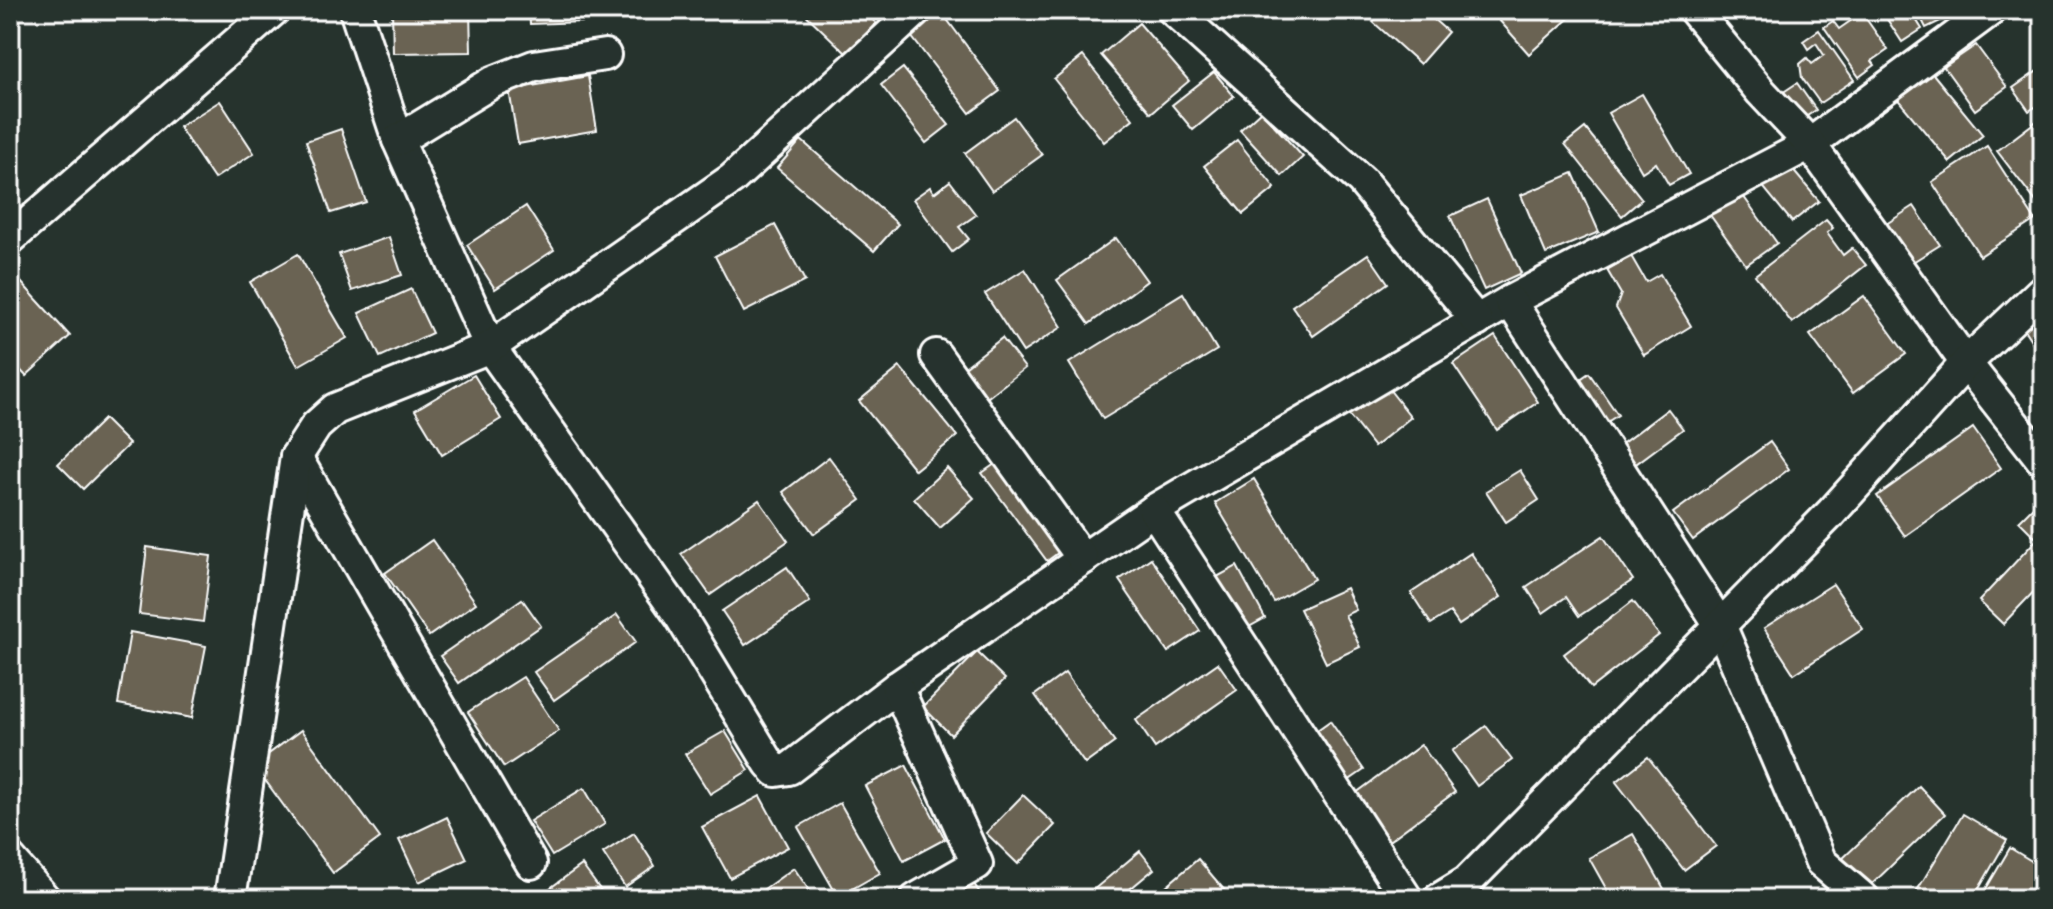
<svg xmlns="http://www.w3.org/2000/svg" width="2053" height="909" font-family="'Indie Flower',sans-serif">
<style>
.building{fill:#6a6452;stroke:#fff;stroke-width:2}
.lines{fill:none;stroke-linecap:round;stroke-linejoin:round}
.minor-casing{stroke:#fff;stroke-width:36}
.minor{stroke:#26332d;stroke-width:30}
</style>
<rect width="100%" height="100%" fill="#26332d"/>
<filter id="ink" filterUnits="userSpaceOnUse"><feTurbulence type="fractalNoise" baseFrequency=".0125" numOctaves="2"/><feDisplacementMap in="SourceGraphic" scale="16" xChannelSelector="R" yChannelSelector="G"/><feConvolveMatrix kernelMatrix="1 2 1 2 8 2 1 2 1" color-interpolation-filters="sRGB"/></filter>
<g filter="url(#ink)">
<g class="building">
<path d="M392 10H470L471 52 393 53Z"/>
<path d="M529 10H583V22L530 24Z"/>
<path d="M801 10H863L876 23 847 54Z"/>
<path d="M937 10H940L1000 91 970 113 908 32Z"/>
<path d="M1383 10H1423L1448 32 1420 64 1373 22Z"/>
<path d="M1510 10H1578L1529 54 1499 20Z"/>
<path d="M1881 10H1910L1922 29 1902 42Z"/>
<path d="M1917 10H1951L1953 15 1926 28Z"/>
<path d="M1862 13 1888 50 1872 61 1875 65 1859 77 1824 27 1833 21 1839 29Z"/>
<path d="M1139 23 1189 81 1151 113 1101 55Z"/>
<path d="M1819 30 1854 80 1820 103 1802 78 1800 64 1807 58 1812 64 1824 55 1816 43 1808 49 1803 41Z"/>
<path d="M1976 45 2007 87 1975 110 1944 67Z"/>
<path d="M1083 56 1133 119 1104 142 1054 79Z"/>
<path d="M2043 67V102L2029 111 2013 88Z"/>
<path d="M903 68 949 125 926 143 881 85Z"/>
<path d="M1929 69 1983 135 1950 162 1895 96Z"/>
<path d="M1214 72 1234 96 1193 130 1172 105Z"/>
<path d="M588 76 597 130 518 144 509 90Z"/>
<path d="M1797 83 1816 110 1801 120 1782 93Z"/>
<path d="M1642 94 1689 174 1669 185 1656 163 1642 172 1608 113Z"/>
<path d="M220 101 254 153 214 179 179 127Z"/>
<path d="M1261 111 1303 157 1282 176 1240 130Z"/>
<path d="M2043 116V211L1997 151Z"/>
<path d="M1014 117 1042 155 992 191 965 153Z"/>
<path d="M1585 128 1642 199 1622 216 1565 144Z"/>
<path d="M341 129 366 202 331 213 306 141Z"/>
<path d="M801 140 898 224 874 251 777 168Z"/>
<path d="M1237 140 1275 188 1243 214 1204 166Z"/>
<path d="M1987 146 2035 220 1980 256 1932 182Z"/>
<path d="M1786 162 1819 201 1792 222 1760 183Z"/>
<path d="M1573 173 1599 232 1546 254 1521 195Z"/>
<path d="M950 181 976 215 959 227 969 239 952 252 913 199 930 187 934 193Z"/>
<path d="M1741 193 1777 243 1746 265 1710 215Z"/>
<path d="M1487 199 1521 273 1484 290 1450 216Z"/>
<path d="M526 206 554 250 495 289 467 245Z"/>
<path d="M1914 206 1940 245 1908 265 1883 226Z"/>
<path d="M1826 220 1833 228 1827 233 1843 255 1852 248 1866 265 1792 323 1755 275Z"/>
<path d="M775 225 805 281 744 312 715 256Z"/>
<path d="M389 237 402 275 352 291 339 254Z"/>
<path d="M1116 238 1147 281 1089 324 1057 280Z"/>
<path d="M298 254 347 338 298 366 250 282Z"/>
<path d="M1368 254 1388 283 1313 336 1292 306Z"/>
<path d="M1631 256 1646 282 1660 274 1691 326 1644 355 1616 308 1621 294 1607 270Z"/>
<path d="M1025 269 1062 327 1023 352 985 294Z"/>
<path d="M10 270 70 336 26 376 10 359Z"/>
<path d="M411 289 432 333 380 357 359 313Z"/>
<path d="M1183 293 1217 350 1103 419 1069 363Z"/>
<path d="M1864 296 1906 354 1853 393 1810 335Z"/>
<path d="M2043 304V359L2018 320Z"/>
<path d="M1495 336 1538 402 1497 430 1453 364Z"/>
<path d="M1002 338 1025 368 983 401 961 370Z"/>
<path d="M900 367 957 436 915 470 859 401Z"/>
<path d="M1589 373 1618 415 1590 433 1562 392Z"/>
<path d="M474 375 501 419 442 455 415 410Z"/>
<path d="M1385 384 1411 417 1374 447 1348 414Z"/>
<path d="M1668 409 1683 429 1625 472 1611 452Z"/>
<path d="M104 419 129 444 83 489 58 464Z"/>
<path d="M1973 428 2001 468 1905 536 1877 496Z"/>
<path d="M1770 442 1789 469 1693 540 1673 513Z"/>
<path d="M829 457 861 500 814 534 783 492Z"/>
<path d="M1005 457 1070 544 1047 561 982 473Z"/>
<path d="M947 468 974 498 940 528 914 498Z"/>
<path d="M1520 470 1539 500 1506 522 1486 491Z"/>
<path d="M1254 479 1314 579 1274 602 1215 503Z"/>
<path d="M759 500 788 541 710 595 681 554Z"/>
<path d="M2035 505 2043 513V582L2003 624 1979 601 2037 539 2019 521Z"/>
<path d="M1603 536 1633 580 1579 616 1566 597 1543 613 1526 587Z"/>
<path d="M432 540 476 603 429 636 385 573Z"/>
<path d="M147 547 211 556 203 622 139 614Z"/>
<path d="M1471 553 1501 597 1459 625 1450 612 1431 624 1411 593Z"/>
<path d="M1151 558 1200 631 1168 652 1119 580Z"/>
<path d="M1237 566 1265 618 1222 642 1193 590Z"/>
<path d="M787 567 810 602 745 645 722 611Z"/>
<path d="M1833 584 1863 629 1794 674 1764 628Z"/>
<path d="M1346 588 1356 610 1345 615 1360 647 1326 663 1300 609Z"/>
<path d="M522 599 541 626 459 683 440 656Z"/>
<path d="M1633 601 1659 635 1591 688 1564 654Z"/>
<path d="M617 615 636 642 554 700 534 672Z"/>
<path d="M130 632 206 646 192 718 118 704Z"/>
<path d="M977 652 1005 679 951 735 923 707Z"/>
<path d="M1218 663 1237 690 1155 748 1136 720Z"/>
<path d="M1065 673 1115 742 1085 764 1035 695Z"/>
<path d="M523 677 559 731 504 767 468 712Z"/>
<path d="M1330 721 1364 770 1332 792 1299 743Z"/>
<path d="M1486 726 1512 760 1477 786 1452 751Z"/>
<path d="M301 730 380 838 333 873 254 765Z"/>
<path d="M725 731 749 770 710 794 685 754Z"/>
<path d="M1421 745 1455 792 1382 846 1348 799Z"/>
<path d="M1648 757 1716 846 1684 870 1616 782Z"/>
<path d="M906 765 945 839 904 861 865 786Z"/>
<path d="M1919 786 1945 814 1868 888 1841 860Z"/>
<path d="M584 788 605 824 552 856 530 821Z"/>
<path d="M1023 795 1055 825 1018 864 986 833Z"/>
<path d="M760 796 788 847 730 878 702 827Z"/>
<path d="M840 803 880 873 838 897 798 827Z"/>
<path d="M1963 814 2007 840 1973 899H1912Z"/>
<path d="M447 817 467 859 419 882 399 840Z"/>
<path d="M634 833 655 866 625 887 603 853Z"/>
<path d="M1633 834 1667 894 1658 899H1612L1589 858Z"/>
<path d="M2010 848 2043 868V899H1980Z"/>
<path d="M1140 851 1154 869 1118 899H1099L1092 891Z"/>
<path d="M1198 859 1232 899H1173L1164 888Z"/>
<path d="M582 865 607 899H535Z"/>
<path d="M794 868 815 899H750Z"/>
<path d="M974 884 984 899H951Z"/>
</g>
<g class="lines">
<g class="minor-casing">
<g id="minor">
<path d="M355 10 398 140 490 347 680 616 769 763 776 771 789 769 897 687 1154 510 1510 301 1810 144 1991 10"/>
<path d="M1173 10 1362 181 1477 321"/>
<path d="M1694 10 1761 92 1810 144 1966 363 2043 461"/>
<path d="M398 140 493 82 534 66 605 55"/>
<path d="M10 239 274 10"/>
<path d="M1510 301 1720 625 1821 862 1864 899"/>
<path d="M936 355 1083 559"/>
<path d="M296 457 531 863"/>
<path d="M1154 510 1407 899"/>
<path d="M897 687 977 864 916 899"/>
<path d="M10 859 45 899"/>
<path d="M230 899 296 457 316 426 335 409 490 347 732 179 917 10"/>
<path d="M1439 899 1467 882 1831 513 1966 363 2043 290"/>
</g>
</g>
<use href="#minor" class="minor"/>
</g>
</g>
<rect width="2053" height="909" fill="none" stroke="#26332d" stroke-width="40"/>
<rect x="20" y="20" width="2013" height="869" fill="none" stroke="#fff" stroke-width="3" filter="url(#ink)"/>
</svg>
